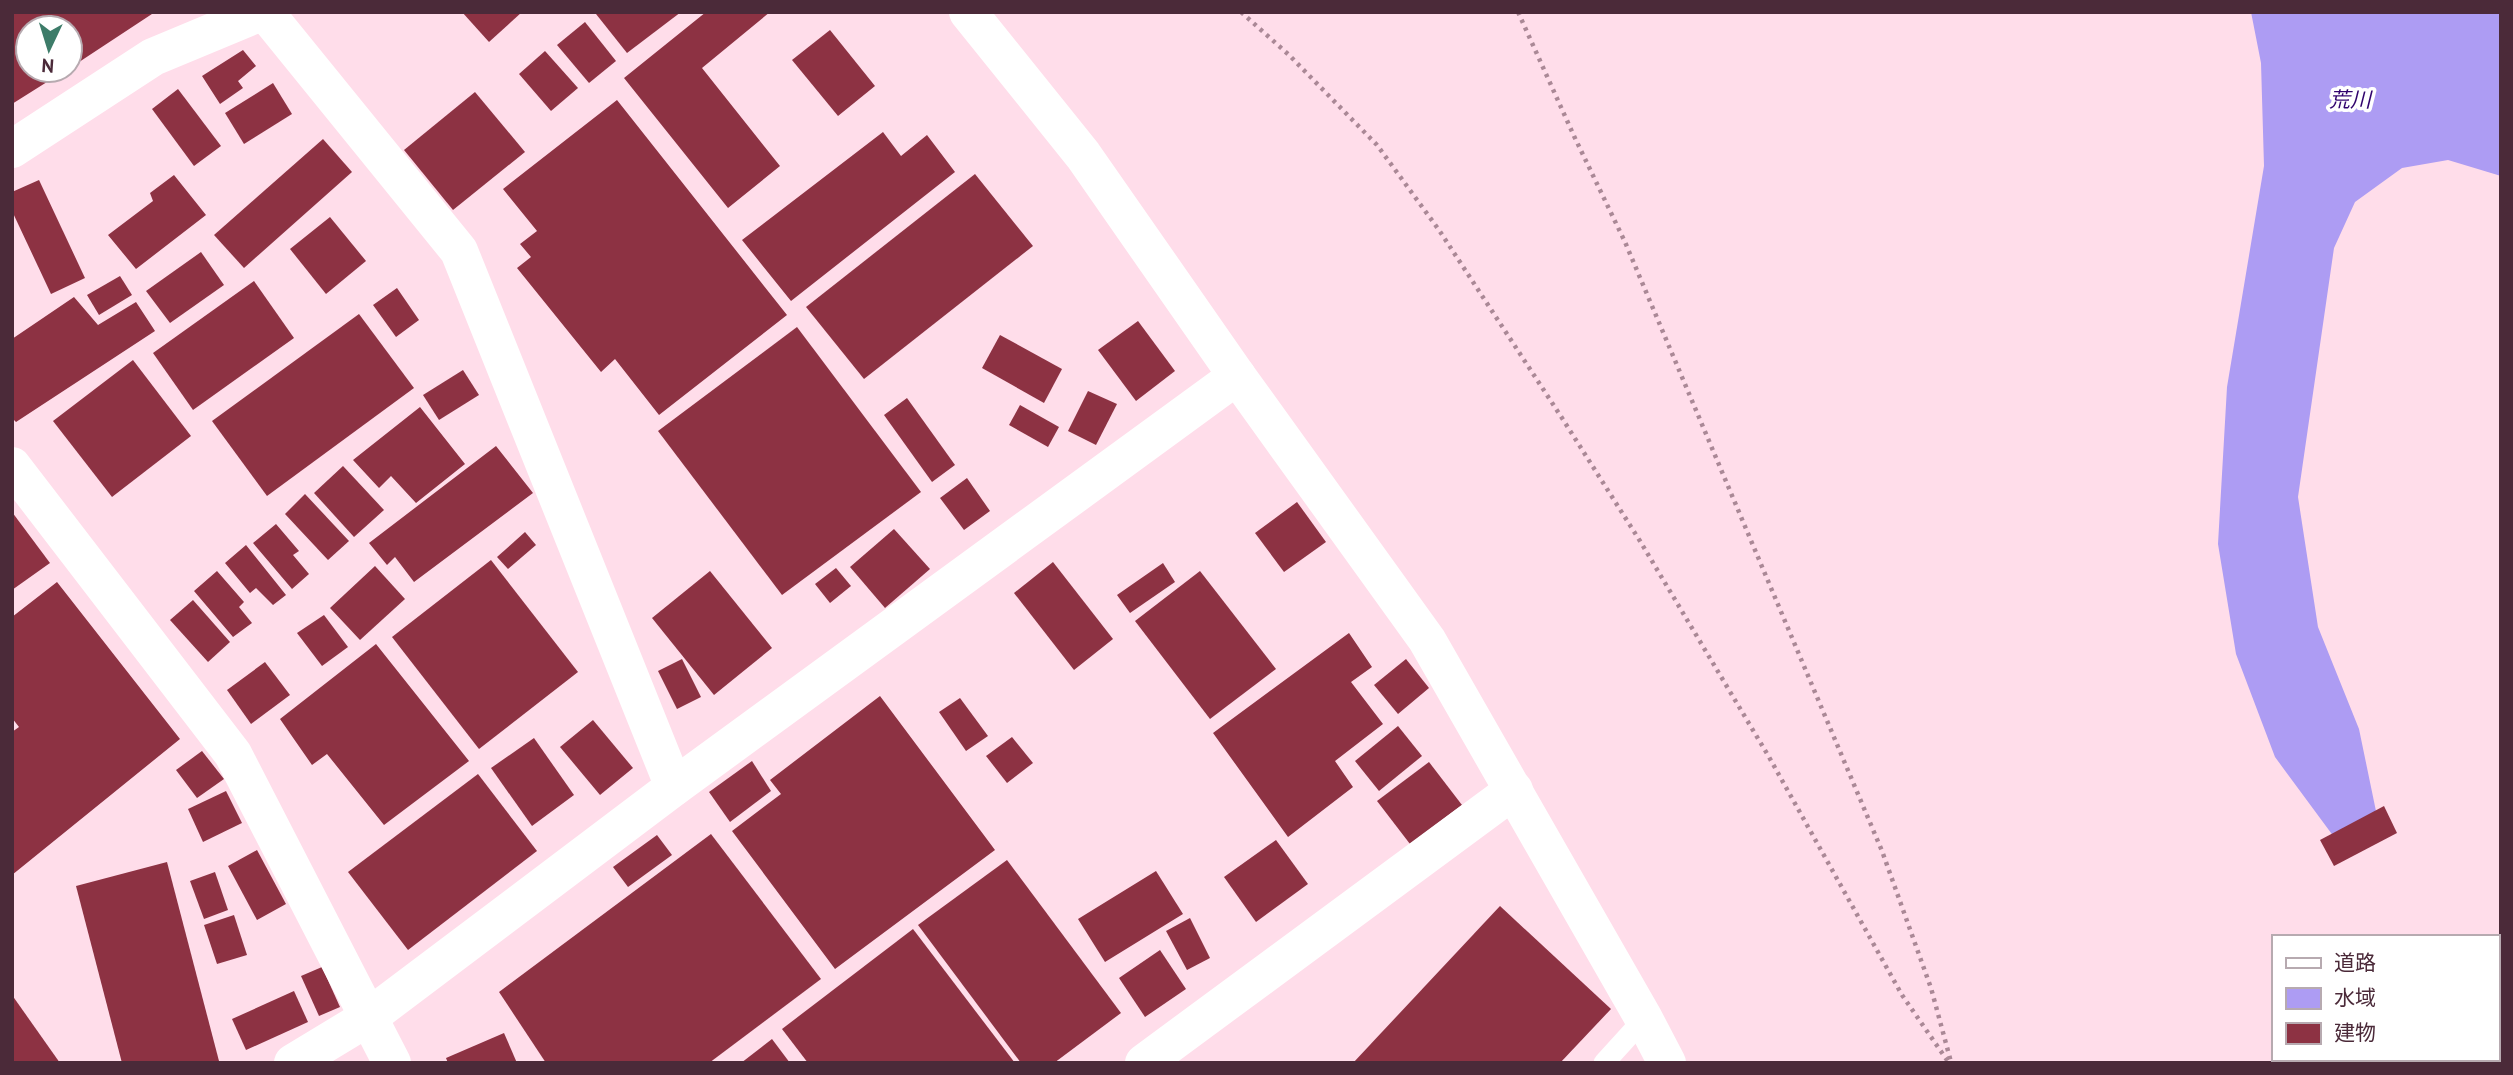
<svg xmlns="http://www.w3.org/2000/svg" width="2513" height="1075" font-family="'PT Sans','Noto Sans JP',sans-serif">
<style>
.water{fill:#ad9cf3}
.building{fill:#8d3243}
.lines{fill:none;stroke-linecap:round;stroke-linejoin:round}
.path{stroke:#aa8896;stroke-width:4.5;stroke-dasharray:3.5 5;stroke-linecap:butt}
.service{stroke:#fff;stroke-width:21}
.minor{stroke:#fff;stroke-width:38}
.labels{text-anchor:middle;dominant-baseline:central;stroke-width:7;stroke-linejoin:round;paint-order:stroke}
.water-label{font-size:21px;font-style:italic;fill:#30036d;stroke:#fff}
</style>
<rect width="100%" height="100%" fill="#ffddea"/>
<path class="water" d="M2251 12H2501V176L2448 160 2402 168 2355 202 2334 248 2298 497 2318 627 2359 729 2377 816 2334 837 2275 757 2236 654 2218 544 2227 387 2264 166 2261 63Z"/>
<g class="building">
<path d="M12 12H155L70 68V28H28V70H66L12 104Z"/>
<path d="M462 12H522L489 42Z"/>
<path d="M598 12H681L627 53 596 14Z"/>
<path d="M706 12H770L702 68 780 166 728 208 624 78Z"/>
<path d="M585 22 616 61 589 83 557 45Z"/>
<path d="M830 30 875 86 838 116 792 60Z"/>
<path d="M243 50 256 66 238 81 243 88 220 104 202 76Z"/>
<path d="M545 51 578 88 551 111 519 74Z"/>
<path d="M273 83 292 114 244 144 225 113Z"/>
<path d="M178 89 221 146 194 166 152 109Z"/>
<path d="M475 92 525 152 453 210 404 150Z"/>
<path d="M617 100 787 315 659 415 615 359 601 372 517 268 531 257 520 244 537 231 503 189Z"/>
<path d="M883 132 901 156 927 135 955 172 791 301 742 240Z"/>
<path d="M323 139 352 172 244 268 214 235Z"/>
<path d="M975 174 1033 246 864 379 806 307Z"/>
<path d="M174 175 206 215 136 269 108 235 153 201 150 193Z"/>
<path d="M39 180 85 278 51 294 12 211V192Z"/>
<path d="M330 217 366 261 326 294 290 249Z"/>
<path d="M201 252 224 285 170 323 146 291Z"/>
<path d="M120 276 132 295 99 315 87 295Z"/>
<path d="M254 281 294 338 193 410 153 353Z"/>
<path d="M397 288 419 320 396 337 373 305Z"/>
<path d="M74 297 98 325 136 302 155 331 16 422 12 418V339Z"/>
<path d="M359 314 414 388 267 496 212 421Z"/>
<path d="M1138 321 1175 371 1136 401 1098 350Z"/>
<path d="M797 327 921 492 782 595 658 431Z"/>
<path d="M1000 335 1062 369 1044 403 982 368Z"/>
<path d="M133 360 191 436 112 497 53 421Z"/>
<path d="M463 370 479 395 439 420 423 395Z"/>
<path d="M1088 391 1117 404 1096 445 1068 431Z"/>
<path d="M907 398 955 465 932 482 884 415Z"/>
<path d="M1020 405 1059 427 1048 447 1009 425Z"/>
<path d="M420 407 465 464 416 503 391 476 379 488 353 460Z"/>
<path d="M496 446 533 493 414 582 395 557 387 565 369 543Z"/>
<path d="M343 466 384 510 354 537 314 493Z"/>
<path d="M967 478 990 511 964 530 940 498Z"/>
<path d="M305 494 349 541 328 560 285 514Z"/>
<path d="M1297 502 1326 542 1284 572 1255 533Z"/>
<path d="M12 512 50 563 12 590Z"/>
<path d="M276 524 299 551 293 555 309 574 292 589 253 543Z"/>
<path d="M894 529 930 569 885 608 850 567Z"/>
<path d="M525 532 536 545 508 569 497 557Z"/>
<path d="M246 545 286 595 273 605 256 588 250 593 225 563Z"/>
<path d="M491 560 578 672 479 749 392 637Z"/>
<path d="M1053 562 1113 639 1074 670 1014 593Z"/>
<path d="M1163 563 1175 582 1130 613 1117 595Z"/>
<path d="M375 566 405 599 360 640 330 608Z"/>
<path d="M836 568 851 586 830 603 815 584Z"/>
<path d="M217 571 244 602 239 607 252 623 233 637 194 591Z"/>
<path d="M710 571 772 648 714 695 652 618Z"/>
<path d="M1200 571 1276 669 1210 719 1135 621Z"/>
<path d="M57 582 180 739 12 875V732L19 727 12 718V617Z"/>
<path d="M193 600 230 642 208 662 170 620Z"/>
<path d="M324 615 348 647 322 666 297 633Z"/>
<path d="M1349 633 1372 667 1351 682 1383 724 1335 761 1353 787 1288 837 1213 733Z"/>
<path d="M376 644 469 761 384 825 327 754 312 765 280 719Z"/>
<path d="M682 659 701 697 677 709 658 671Z"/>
<path d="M1406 659 1429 688 1398 714 1374 685Z"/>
<path d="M265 662 290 695 251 724 227 690Z"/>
<path d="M880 696 995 850 835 969 732 831 781 794 770 780Z"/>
<path d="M960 698 988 736 966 751 939 712Z"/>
<path d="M593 720 633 768 600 795 560 747Z"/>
<path d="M1398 726 1422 756 1379 791 1355 761Z"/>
<path d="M1012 737 1033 763 1007 783 986 756Z"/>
<path d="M534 738 574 795 532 826 491 768Z"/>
<path d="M202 751 224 779 197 798 176 770Z"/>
<path d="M752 761 771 791 730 822 709 792Z"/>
<path d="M1429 762 1462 805 1410 844 1377 801Z"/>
<path d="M478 774 537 851 408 950 348 872Z"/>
<path d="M226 791 242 823 203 842 188 809Z"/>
<path d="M2384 806 2397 833 2334 866 2320 840Z"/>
<path d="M711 834 821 979 709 1063H546L499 992Z"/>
<path d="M657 835 672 855 628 887 613 867Z"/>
<path d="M1276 840 1308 884 1256 922 1224 877Z"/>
<path d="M257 850 286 904 257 920 228 866Z"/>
<path d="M1007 860 1121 1013 1054 1063H1021L918 925Z"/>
<path d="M167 862 219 1061 211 1063H122L76 886Z"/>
<path d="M1156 871 1183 914 1105 962 1078 919Z"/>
<path d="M215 872 228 910 204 919 190 881Z"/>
<path d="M1500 906 1611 1009 1560 1063H1353Z"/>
<path d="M234 915 247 955 217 964 204 925Z"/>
<path d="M1190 918 1210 958 1187 970 1166 931Z"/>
<path d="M913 929 1015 1063H808L782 1029Z"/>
<path d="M1160 950 1186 989 1145 1017 1119 978Z"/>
<path d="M322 967 340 1007 319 1016 301 976Z"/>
<path d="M294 991 308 1022 246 1050 232 1019Z"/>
<path d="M12 995 60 1063H12Z"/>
<path d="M504 1033 517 1063H448L446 1058Z"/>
<path d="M772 1039 790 1063H741Z"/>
</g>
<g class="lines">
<g class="path">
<path d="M1241 12 1289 55 1377 145 1439 230 1562 418 1640 541 1769 757 1902 995 1949 1063"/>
<path d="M1518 12 1574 136 1625 242 1882 851 1931 988 1951 1062"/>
<path d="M2497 1058 2501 1056"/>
<path d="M2487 1063 2494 1059"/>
</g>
<path class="service" d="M1604 1063 1644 1019"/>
<g class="minor">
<path d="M265 12 459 251 674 787"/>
<path d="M968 12 1083 155 1237 376 1427 640 1644 1019 1667 1063"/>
<path d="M12 149 153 57 261 12"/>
<path d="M12 466 233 754 392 1063"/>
<path d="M293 1063 369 1017 674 787 1237 376"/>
<path d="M1144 1063 1514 790"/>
</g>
</g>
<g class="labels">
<g class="water-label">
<text x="2350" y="99">荒川</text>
</g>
</g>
<rect width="2513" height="1075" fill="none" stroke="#4b2a39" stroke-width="28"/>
<rect x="2272" y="935" width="228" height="126" fill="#ffffff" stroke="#b7aab0" stroke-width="2"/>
<rect x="2286" y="958" width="35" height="10" fill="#ffffff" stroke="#b7aab0" stroke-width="2"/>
<text x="2334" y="970" font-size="21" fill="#4b2a39">道路</text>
<rect x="2286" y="988" width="35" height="21" fill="#ad9cf3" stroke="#b7aab0" stroke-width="2"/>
<text x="2334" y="1005" font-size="21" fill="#4b2a39">水域</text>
<rect x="2286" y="1023" width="35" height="21" fill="#8d3243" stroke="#b7aab0" stroke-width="2"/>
<text x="2334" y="1040" font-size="21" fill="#4b2a39">建物</text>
<g transform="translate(49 49) rotate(184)"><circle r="33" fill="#ffffff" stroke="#b7aab0" stroke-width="2"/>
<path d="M0-5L12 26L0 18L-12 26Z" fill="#3d7c69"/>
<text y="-10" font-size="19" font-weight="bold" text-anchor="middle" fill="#4b2a39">N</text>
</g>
</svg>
